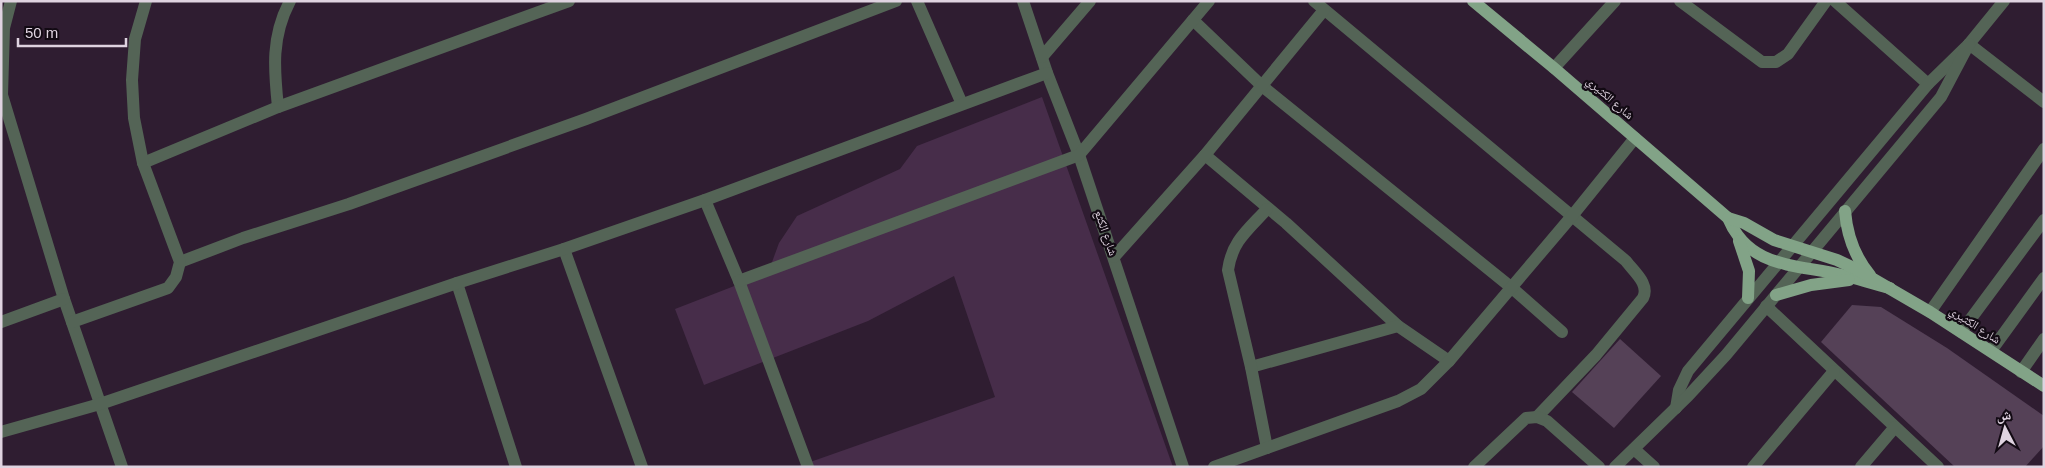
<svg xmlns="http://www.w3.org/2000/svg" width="2045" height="468" font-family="Helvetica,'Noto Naskh Arabic',sans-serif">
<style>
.green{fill:#472d4a}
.building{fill:#554157}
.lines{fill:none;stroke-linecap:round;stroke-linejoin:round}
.minor{stroke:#546456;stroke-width:12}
.major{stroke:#82a387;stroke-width:12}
.labels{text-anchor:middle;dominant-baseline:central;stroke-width:4.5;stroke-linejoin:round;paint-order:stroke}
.street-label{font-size:12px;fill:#dfd3e0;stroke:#120a13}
</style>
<rect width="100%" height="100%" fill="#2f1d31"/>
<path class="green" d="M1042 97 1173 467H796L995 397 954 276 868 321 704 385 675 309 768 273 779 243 797 216 900 169 917 146Z"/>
<g class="building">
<path d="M1852 305 1881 307 1947 348 2044 416V446L2025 467H1955L1821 342Z"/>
<path d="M1620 339 1661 376 1614 428 1572 392Z"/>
</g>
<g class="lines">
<g class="minor">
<path d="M11 1 4 28 2 95 64 299 122 467"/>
<path d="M917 1 962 104"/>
<path d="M1023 1 1047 73 1079 155 1183 467"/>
<path d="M1314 1 1626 261C1634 272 1650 284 1643 298L1596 355 1537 417"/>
<path d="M1680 1 1762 62H1776L1788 54 1826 1"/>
<path d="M1835 1 1928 84"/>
<path d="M1193 20 1262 86 1512 288 1562 332"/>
<path d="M1969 44 2044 102"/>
<path d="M1042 57 1090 1"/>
<path d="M1554 68 1615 1"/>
<path d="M278 107C274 69 271 37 290 1"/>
<path d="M1205 155 1286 223 1398 326 1449 361"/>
<path d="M143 163 278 107 569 1"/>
<path d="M705 200 739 281 808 467"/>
<path d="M564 249 642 467"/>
<path d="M1114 257 1205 155 1324 10"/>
<path d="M180 262 243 238 349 204 586 119 896 1"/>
<path d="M739 281 1079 155 1209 1"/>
<path d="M457 283 516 467"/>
<path d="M1766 306 1938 467"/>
<path d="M1930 312 2044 149"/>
<path d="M1 322 64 299"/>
<path d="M72 322 168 288 176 277 180 262 143 163 134 118 132 80 135 39 146 1"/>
<path d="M1961 332 2044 220"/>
<path d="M1991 351 2044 278"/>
<path d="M1251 367 1398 326"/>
<path d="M2021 372 2044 339"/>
<path d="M1676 408 1679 390 1688 371 1928 84 1969 44 2004 1"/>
<path d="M1 432 100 404 457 283 564 249 705 200 1047 73"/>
<path d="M1267 448 1251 367 1228 270C1232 241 1248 230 1267 209"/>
<path d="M1634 449 1654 467"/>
<path d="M1214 467 1398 401 1421 389 1449 361 1572 216 1635 138"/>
<path d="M1474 467 1526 418 1537 417 1547 421 1599 467"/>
<path d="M1615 467 1688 396 1726 355 1941 97 1969 44"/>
<path d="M1753 467 1834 371"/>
<path d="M1861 467 1895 427"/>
</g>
<g class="major">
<path d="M1473 1 1554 68 1728 218C1749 269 1797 264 1842 275 1858 279 1874 284 1890 288"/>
<path d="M1845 211C1847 235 1854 256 1870 275"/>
<path d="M1728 218 1744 223 1774 240 1837 260 1856 269 1930 312 2044 386"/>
<path d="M1739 241 1749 271 1748 298"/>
<path d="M1776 295 1811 285 1849 280"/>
</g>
</g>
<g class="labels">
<g class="street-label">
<text transform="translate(1610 98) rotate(41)">شارع الكثيري</text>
<text transform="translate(1106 233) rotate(71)">شارع الكثع</text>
<text transform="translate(1975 325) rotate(33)">شارع الكثيري</text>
</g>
</g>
<rect width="2045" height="468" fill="none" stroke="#dfd3e0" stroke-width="5"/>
<g transform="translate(2005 428) rotate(354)" stroke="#120a13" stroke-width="4" paint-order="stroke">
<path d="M0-4L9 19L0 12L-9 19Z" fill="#dfd3e0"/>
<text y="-8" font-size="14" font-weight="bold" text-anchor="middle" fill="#dfd3e0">ش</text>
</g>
<path d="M18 38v8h108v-8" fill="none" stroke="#dfd3e0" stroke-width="2.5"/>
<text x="25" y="38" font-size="15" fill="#dfd3e0" stroke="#120a13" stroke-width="4" paint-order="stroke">50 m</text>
</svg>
